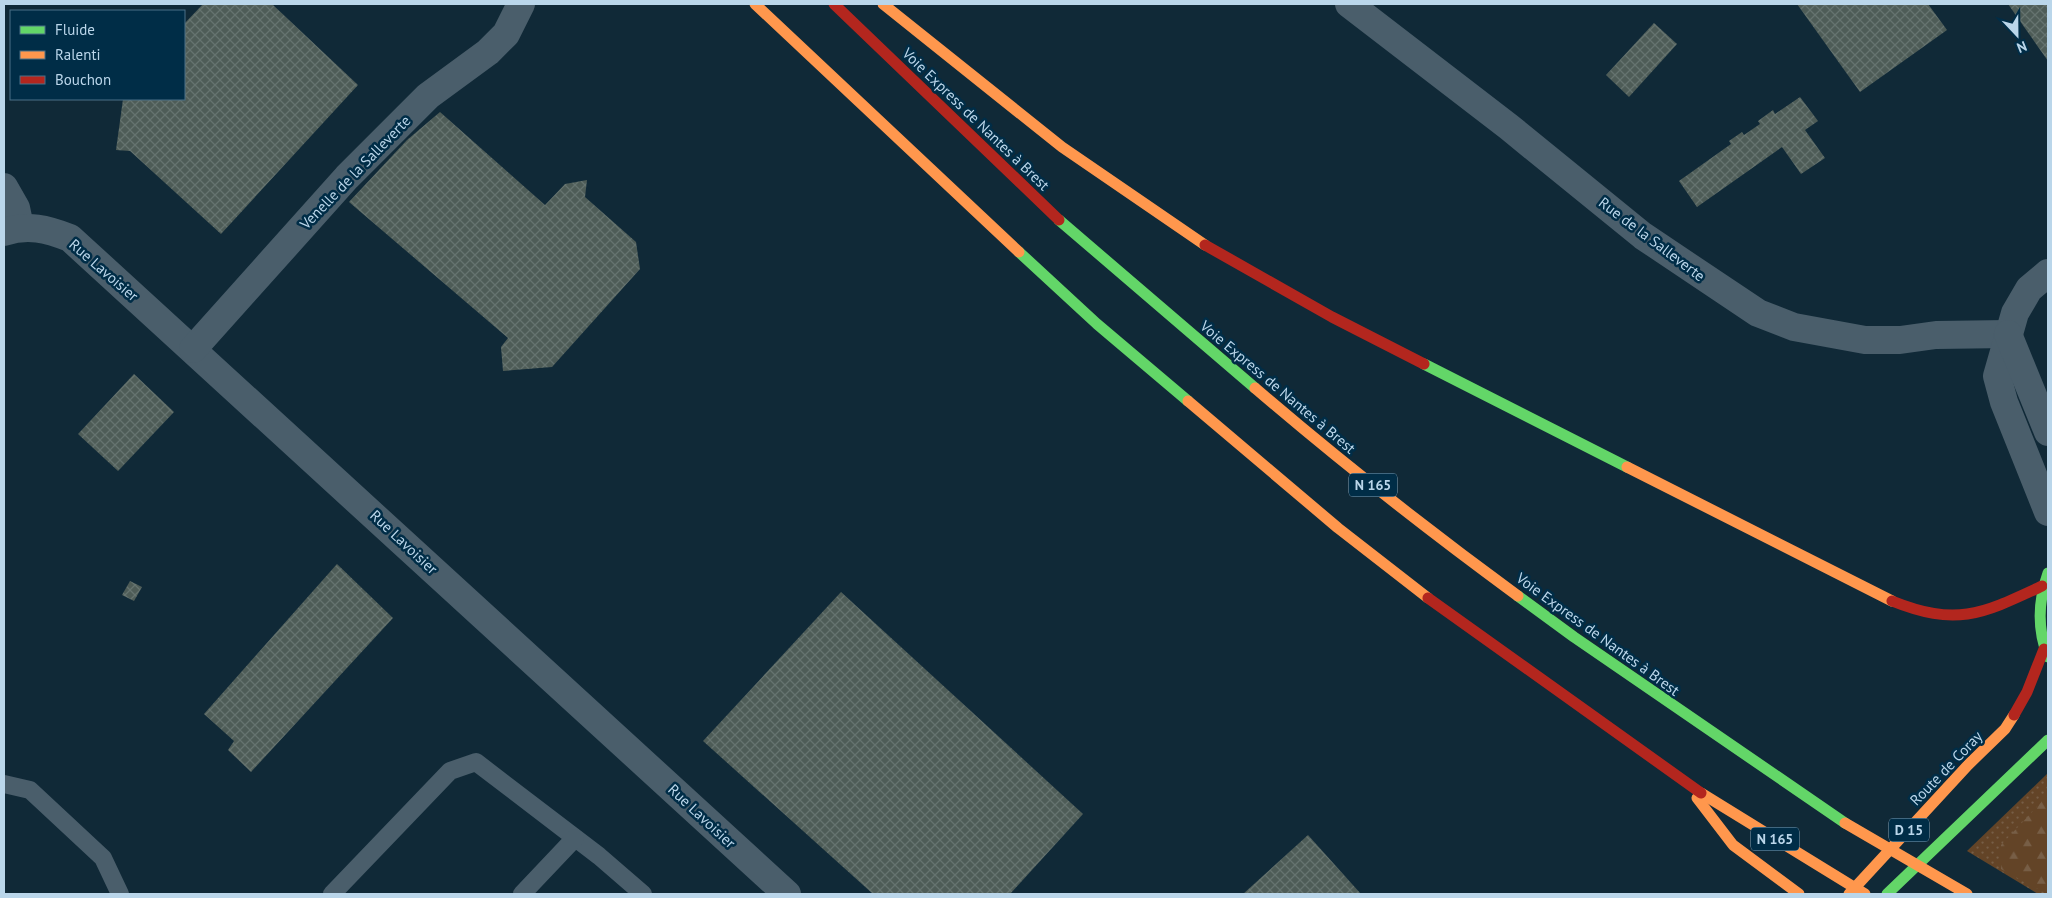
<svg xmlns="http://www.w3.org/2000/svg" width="2052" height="898" font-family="'PT Sans',sans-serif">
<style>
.grass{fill:url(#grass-dots)}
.forest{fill:url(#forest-firs)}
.building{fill:url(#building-cross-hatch)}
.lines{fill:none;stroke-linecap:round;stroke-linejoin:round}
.lane{stroke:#4a5e6b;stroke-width:18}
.street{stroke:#4a5e6b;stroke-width:28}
.fast{stroke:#63d668;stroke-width:11}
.slow{stroke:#ff974d;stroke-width:11}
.jam{stroke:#b3261e;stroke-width:11}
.labels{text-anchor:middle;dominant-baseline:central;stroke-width:5;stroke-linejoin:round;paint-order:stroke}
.shield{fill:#002d47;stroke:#82a3b9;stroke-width:1}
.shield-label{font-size:14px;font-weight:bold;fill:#bad6ea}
.street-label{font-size:15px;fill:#bad6ea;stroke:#002d47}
</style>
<defs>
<pattern id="grass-dots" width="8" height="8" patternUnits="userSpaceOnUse" patternTransform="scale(1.25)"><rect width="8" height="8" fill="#634427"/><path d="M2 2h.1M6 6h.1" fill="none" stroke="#775e46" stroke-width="1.8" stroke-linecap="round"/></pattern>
<pattern id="forest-firs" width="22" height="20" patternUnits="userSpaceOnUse" patternTransform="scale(1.25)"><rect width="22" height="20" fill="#634427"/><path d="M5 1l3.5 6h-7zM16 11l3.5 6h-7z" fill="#775e46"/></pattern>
<pattern id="building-cross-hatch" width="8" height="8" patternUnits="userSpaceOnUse" patternTransform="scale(1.25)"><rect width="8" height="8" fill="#4e5c57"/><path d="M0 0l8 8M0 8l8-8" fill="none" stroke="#65736f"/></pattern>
</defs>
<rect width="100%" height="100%" fill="#102937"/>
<path class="grass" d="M2048 773V894H2038L1967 851Z"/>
<path class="forest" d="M2048 795V894H2047L2001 869V845Z"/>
<g class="building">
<path d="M203 4H272L358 85 221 234 130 151 116 150 123 99H184V24Z"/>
<path d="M1797 4H1928L1947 30 1860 92Z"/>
<path d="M2008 4H2048V61Z"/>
<path d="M1654 23 1677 44 1629 97 1606 75Z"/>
<path d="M1800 97 1818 121 1805 130 1825 158 1801 174 1782 147 1697 207 1679 181 1731 144 1729 141 1742 132 1744 135 1760 124 1758 121 1773 110 1775 114Z"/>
<path d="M440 112 545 205 565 184 587 180 585 197 636 242 640 269 552 367 503 371 501 347 508 338 349 202 407 140Z"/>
<path d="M134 374 174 412 118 471 78 434Z"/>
<path d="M337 564 393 618 251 772 228 750 234 741 204 714Z"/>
<path d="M130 581 142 587 134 601 122 595Z"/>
<path d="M841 592 1083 814 1010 894H873L703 741Z"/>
<path d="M1308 835 1361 894H1243Z"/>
</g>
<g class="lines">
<g class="lane">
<path d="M4 784 30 790 103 858 120 894"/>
<path d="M332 894 450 771 476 762 599 856 643 894"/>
<path d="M522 894 575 838"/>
</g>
<g class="street">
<path d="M1349 4 1509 127 1643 236 1758 313 1794 327 1865 340H1900L1936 335 2008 334"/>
<path d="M4 187 16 208 20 227"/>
<path d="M4 232C28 224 47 229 70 238L787 894"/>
<path d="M2048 273 2029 289 2015 313 1997 376 2004 402 2048 512"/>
<path d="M2008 334 2048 432"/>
<path d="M193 349 347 177 428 96 488 52 506 34 521 4"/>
</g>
<g class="fast">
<path d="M1059 220 1255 388"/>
<path d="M1019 252 1097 324 1188 401"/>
<path d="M1424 364 1627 467"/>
<path d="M2048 573C2038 601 2037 629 2048 657"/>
<path d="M1518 596 1574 637 1845 823"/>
<path d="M1887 894 2048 740"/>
</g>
<g class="slow">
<path d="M755 4 1019 252"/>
<path d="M883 4 1062 147 1205 245"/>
<path d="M1255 388C1340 461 1428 530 1518 596"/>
<path d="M1188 401 1338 528 1428 598"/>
<path d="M1627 467 1892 601"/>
<path d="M1701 793 1865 894"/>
<path d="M1697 798 1733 845 1799 894"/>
<path d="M1845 823 1967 894"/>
<path d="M1849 894 1968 765 2005 729 2014 715"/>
</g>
<g class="jam">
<path d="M834 4 1059 220"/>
<path d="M1205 245 1332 317 1424 364"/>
<path d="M1428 598 1701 793"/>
<path d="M1892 601C1957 627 1982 614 2042 586"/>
<path d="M2014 715 2027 692 2044 649"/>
</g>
</g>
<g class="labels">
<g class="shield">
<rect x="1349" y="473.5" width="48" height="23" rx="4"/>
<rect x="1889" y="818.5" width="40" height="23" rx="4"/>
<rect x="1751" y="827.5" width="48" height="23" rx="4"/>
</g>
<g class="shield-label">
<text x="1373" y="485">N 165</text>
<text x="1909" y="830">D 15</text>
<text x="1775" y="839">N 165</text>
</g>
<g class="street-label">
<text transform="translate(976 119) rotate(44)">Voie Express de Nantes à Brest</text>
<text transform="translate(355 172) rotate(-46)">Venelle de la Salleverte</text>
<text transform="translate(1652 239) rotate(37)">Rue de la Salleverte</text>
<text transform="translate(104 270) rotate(41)">Rue Lavoisier</text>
<text transform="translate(1278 387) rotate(40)">Voie Express de Nantes à Brest</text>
<text transform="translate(404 542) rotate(43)">Rue Lavoisier</text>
<text transform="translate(1598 634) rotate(36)">Voie Express de Nantes à Brest</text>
<text transform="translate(1946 768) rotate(-46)">Route de Coray</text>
<text transform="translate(702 816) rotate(43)">Rue Lavoisier</text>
</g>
</g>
<rect width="2052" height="898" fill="none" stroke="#bad6ea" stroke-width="10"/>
<rect x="10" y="10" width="175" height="90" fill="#002d47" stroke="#4a7188"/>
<rect x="20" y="26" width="25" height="8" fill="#63d668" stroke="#4a7188"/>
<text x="55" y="35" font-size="15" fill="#bad6ea">Fluide</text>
<rect x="20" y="51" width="25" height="8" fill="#ff974d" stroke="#4a7188"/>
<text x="55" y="60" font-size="15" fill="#bad6ea">Ralenti</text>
<rect x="20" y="76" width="25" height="8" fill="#b3261e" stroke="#4a7188"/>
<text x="55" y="85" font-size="15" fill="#bad6ea">Bouchon</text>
<g transform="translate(2017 35) rotate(158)" stroke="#002d47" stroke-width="4" paint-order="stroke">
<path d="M0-4L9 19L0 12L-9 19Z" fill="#bad6ea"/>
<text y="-8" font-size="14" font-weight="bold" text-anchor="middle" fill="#bad6ea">N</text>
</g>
</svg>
